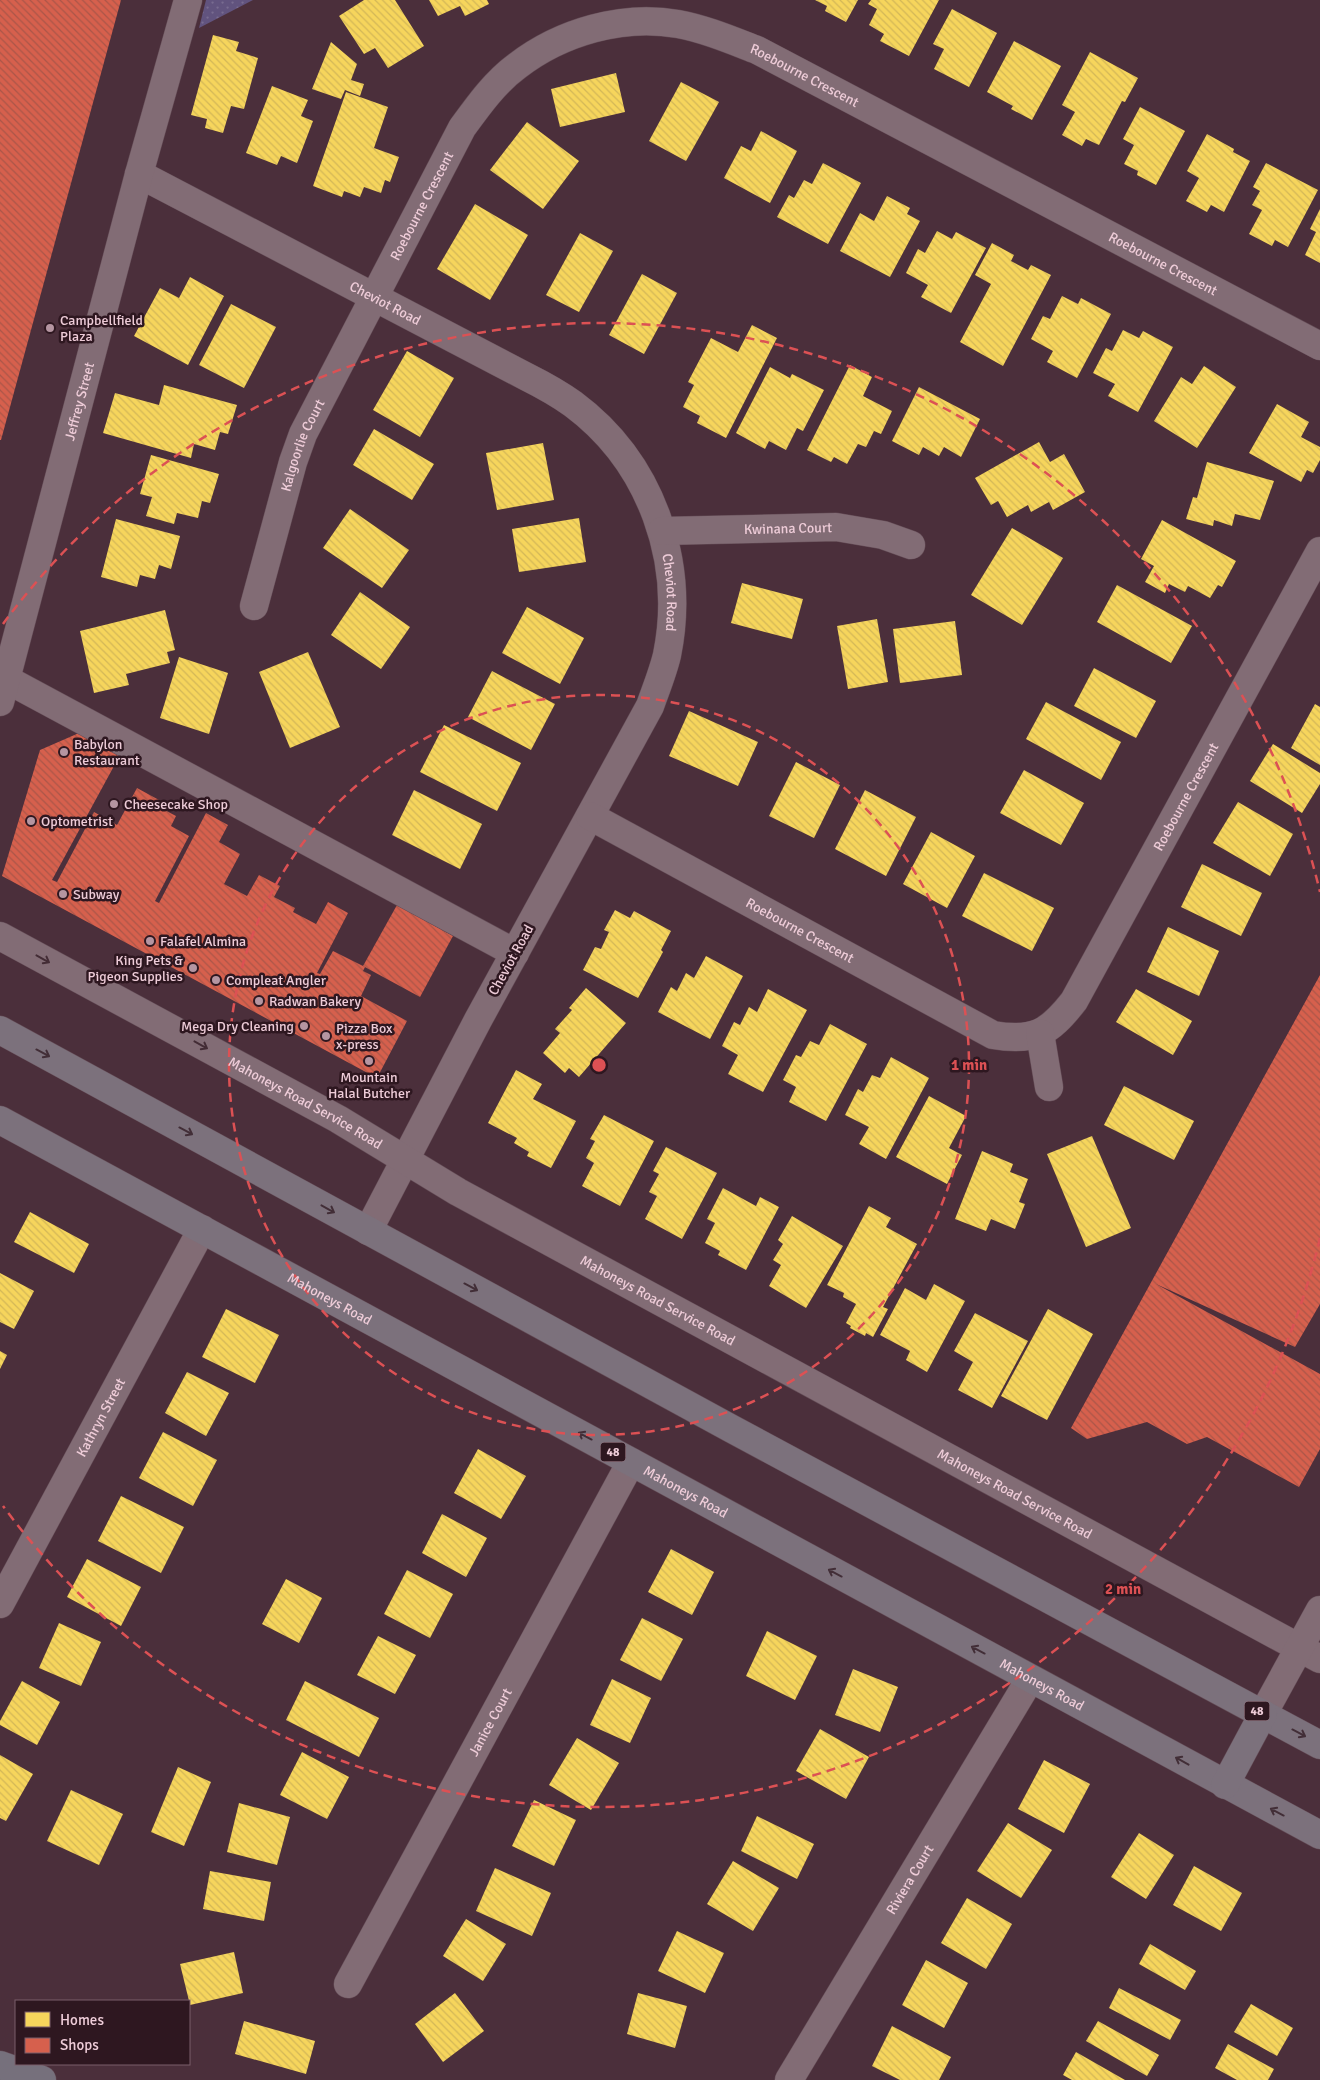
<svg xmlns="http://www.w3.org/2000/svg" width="1320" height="2080" font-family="Signika,sans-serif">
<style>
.park{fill:url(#park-dots)}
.homes{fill:url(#homes-back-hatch)}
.shops{fill:url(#shops-back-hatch)}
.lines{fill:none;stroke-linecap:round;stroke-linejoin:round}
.minor-casing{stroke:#644c56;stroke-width:29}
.major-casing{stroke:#644c56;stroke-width:29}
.highway-casing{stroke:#644c56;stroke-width:29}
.minor{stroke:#826c75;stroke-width:28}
.major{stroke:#7c717c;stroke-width:28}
.highway{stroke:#76707c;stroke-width:28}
.oneway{stroke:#432c35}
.oneway2{stroke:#422e37}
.ring{fill:none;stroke:#dc5154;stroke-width:2.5;stroke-dasharray:9 6}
.poi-dot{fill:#b595a1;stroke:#2e1720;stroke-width:2}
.labels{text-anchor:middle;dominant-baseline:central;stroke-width:5;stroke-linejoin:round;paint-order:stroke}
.shield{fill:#2e1720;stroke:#b496a1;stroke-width:1}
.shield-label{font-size:12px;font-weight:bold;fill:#eeccd8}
.street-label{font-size:14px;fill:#eeccd8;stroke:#2e1720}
.poi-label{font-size:14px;fill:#eeccd8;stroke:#2e1720;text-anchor:start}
.centre{fill:#dc5154;stroke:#2e1720;stroke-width:2.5}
.ring-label{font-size:15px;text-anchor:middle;font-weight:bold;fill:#dc5154;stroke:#2e1720;stroke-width:5;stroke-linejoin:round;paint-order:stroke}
</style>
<defs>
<pattern id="park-dots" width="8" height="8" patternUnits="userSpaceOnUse" patternTransform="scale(1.25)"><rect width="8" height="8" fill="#61537e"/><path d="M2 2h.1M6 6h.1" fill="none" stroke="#786b90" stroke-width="1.8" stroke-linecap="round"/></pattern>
<pattern id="homes-back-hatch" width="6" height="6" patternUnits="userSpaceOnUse" patternTransform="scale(1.25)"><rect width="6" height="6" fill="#f6d55c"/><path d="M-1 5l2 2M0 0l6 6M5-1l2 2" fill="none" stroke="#d3b757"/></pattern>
<pattern id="shops-back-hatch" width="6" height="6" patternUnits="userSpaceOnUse" patternTransform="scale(1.25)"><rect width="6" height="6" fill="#d6604d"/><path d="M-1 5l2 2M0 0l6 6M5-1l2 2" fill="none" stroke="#ab5649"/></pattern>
</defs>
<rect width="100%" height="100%" fill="#4b2f3b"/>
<path class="park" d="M206 0H253L199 28Z"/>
<g class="homes">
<path d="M364 0H395L424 46 388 68 375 48 364 54 339 16Z"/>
<path d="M429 0H487L489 4 465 16 460 6 438 16Z"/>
<path d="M815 0H858L846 22 825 11 827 6Z"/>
<path d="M871 0H939L909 56 880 41 884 34 869 25 877 9 868 4Z"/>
<path d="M952 9 997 33 969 87 934 69 944 49 933 44Z"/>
<path d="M213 35 239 42 236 51 258 58 244 109 231 106 223 133 205 128 207 119 191 115Z"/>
<path d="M1014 41 1061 66 1032 120 1011 109 1013 106 987 92Z"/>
<path d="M331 42 357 64 351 80 364 84 360 96 345 90 341 99 312 89Z"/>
<path d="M1090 52 1138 78 1125 102 1122 101 1099 145 1086 139 1082 146 1062 135 1075 112 1062 105Z"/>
<path d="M616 73 625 112 560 127 551 89Z"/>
<path d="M681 82 719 102 686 161 649 141Z"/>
<path d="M272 86 308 100 301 116 313 121 297 163 281 156 277 165 246 153Z"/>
<path d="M346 92 388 107 374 148 399 157 390 182 385 180 381 193 364 187 360 197 344 191 342 197 313 186Z"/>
<path d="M1140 107 1185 131 1156 185 1137 175 1138 171 1124 164 1134 145 1123 139Z"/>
<path d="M527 122 579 161 543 209 490 170Z"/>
<path d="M761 131 797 151 770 203 724 178 741 146 751 151Z"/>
<path d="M1207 134 1234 149 1233 152 1250 161 1224 212 1211 205 1207 212 1186 201 1199 178 1187 171Z"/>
<path d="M823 163 861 183 828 244 777 217 789 195 794 198 804 180 812 184Z"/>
<path d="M1266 163 1318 190 1288 247 1275 240 1272 246 1249 234 1262 210 1252 205 1260 191 1253 187Z"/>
<path d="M887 196 910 208 907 214 920 221 890 277 840 251 860 213 874 221Z"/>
<path d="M475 204 528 235 490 300 437 269Z"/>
<path d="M1320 209V263L1305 255 1316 232 1310 229Z"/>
<path d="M937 231 952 239 956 232 986 248 951 313 921 297 928 285 906 273 918 249 925 253Z"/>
<path d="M580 233 613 251 579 312 546 295Z"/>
<path d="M992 243 1014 255 1011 261 1028 270 1031 265 1051 275 1003 366 960 342 991 284 975 275Z"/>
<path d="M642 274 677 293 644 354 609 335Z"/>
<path d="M190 277 224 296 188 365 134 336 160 288 179 298Z"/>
<path d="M1062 296 1078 304 1081 298 1111 314 1077 378 1047 362 1053 351 1031 339 1043 316 1050 319Z"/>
<path d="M231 304 276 327 244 388 199 365Z"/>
<path d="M752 325 777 338 726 438 697 423 700 416 683 407 694 385 688 382 711 338 738 352Z"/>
<path d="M1123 330 1139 338 1143 331 1173 347 1138 412 1108 396 1115 384 1093 373 1106 348 1112 351Z"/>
<path d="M407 351 454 378 420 437 373 410Z"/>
<path d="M850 365 872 377 863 396 892 411 881 434 874 431 866 447 858 444 847 464 834 457 831 462 807 450Z"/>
<path d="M1204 366 1236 387 1197 448 1154 421 1181 377 1192 384Z"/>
<path d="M770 367 790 378 792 374 824 390 803 431 797 428 786 450 769 441 765 449 736 433Z"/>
<path d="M164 385 237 405 228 434 220 432 215 450 194 444 191 458 103 433 115 393 159 405Z"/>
<path d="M919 387 980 419 961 457 944 447 939 456 923 447 919 455 892 441Z"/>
<path d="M1277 404 1309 422 1301 437 1320 447V460L1313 473 1307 470 1301 482 1249 453Z"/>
<path d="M374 429 434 464 412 500 353 465Z"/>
<path d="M1039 442 1050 462 1064 454 1085 492 1053 510 1049 502 1031 512 1028 505 1007 517 998 501 991 505 975 478Z"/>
<path d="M543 443 554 500 497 510 486 453Z"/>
<path d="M151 455 219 474 210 503 202 501 198 518 177 513 174 524 146 516 152 497 140 494Z"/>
<path d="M1207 462 1274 481 1260 520 1235 514 1232 526 1214 520 1213 526 1186 519 1193 497 1197 498Z"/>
<path d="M350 509 409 550 382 588 323 548Z"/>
<path d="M579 518 586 562 519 572 512 529Z"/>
<path d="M116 519 180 536 171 569 159 565 155 579 140 575 137 587 101 577Z"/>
<path d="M1162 520 1236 561 1222 587 1218 585 1210 598 1188 586 1185 592 1169 584 1165 593 1145 582 1154 566 1141 559Z"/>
<path d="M1012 528 1063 558 1022 625 971 595Z"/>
<path d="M742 583 803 599 792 639 731 623Z"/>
<path d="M1117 585 1192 626 1171 663 1097 622Z"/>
<path d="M360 592 410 627 381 669 331 635Z"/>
<path d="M527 607 584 638 560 684 502 653Z"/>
<path d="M165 610 175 650 167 652 170 663 126 674 129 685 94 693 80 631Z"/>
<path d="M877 619 888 682 848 689 837 626Z"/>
<path d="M955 621 962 675 900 683 893 629Z"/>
<path d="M308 652 340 727 290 748 259 672Z"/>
<path d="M179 657 228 673 209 734 160 718Z"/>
<path d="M1094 668 1156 701 1136 738 1074 706Z"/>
<path d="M492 671 555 704 531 750 468 717Z"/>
<path d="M1046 702 1121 742 1101 780 1026 739Z"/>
<path d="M1315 704 1320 707V765L1291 748Z"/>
<path d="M689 711 758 742 738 786 669 756Z"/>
<path d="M444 725 521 763 497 811 420 772Z"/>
<path d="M1273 744 1320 773V784L1302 813 1250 781Z"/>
<path d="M796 762 840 785 814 838 769 816Z"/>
<path d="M1024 770 1084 803 1061 845 1000 813Z"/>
<path d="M414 790 482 824 460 869 392 835Z"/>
<path d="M865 790 916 817 886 876 835 849Z"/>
<path d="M1238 802 1293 834 1270 876 1213 843Z"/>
<path d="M931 832 975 856 947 908 903 884Z"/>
<path d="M1202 864 1262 893 1241 936 1181 907Z"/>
<path d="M984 873 1054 908 1032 951 962 916Z"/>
<path d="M615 910 630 918 634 911 671 931 661 950 663 952 638 998 583 970 595 947 601 949 609 932 604 930Z"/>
<path d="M1168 927 1219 951 1199 996 1147 972Z"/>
<path d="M706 956 743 976 710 1039 658 1012 671 987 677 991 686 973 694 978Z"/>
<path d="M586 988 626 1023 579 1077 569 1068 565 1073 543 1053 560 1033 555 1029 572 1010 569 1008Z"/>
<path d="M768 989 807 1010 763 1092 728 1074 738 1055 722 1046 734 1022 740 1025 749 1007 757 1012Z"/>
<path d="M1136 989 1192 1021 1173 1055 1116 1022Z"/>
<path d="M830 1024 867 1044 826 1121 789 1102 796 1087 783 1080 796 1055 801 1057 810 1041 819 1045Z"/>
<path d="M891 1057 929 1078 886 1159 859 1144 869 1127 845 1115 858 1089 863 1092 872 1075 880 1078Z"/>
<path d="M516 1070 542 1084 533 1099 576 1121 551 1168 527 1156 529 1152 514 1143 517 1138 488 1123Z"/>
<path d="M1124 1086 1194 1121 1174 1160 1104 1125Z"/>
<path d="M929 1096 966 1116 949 1148 962 1155 947 1184 896 1157Z"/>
<path d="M604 1115 654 1141 620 1206 582 1186 594 1163 586 1158 595 1141 590 1139Z"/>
<path d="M1092 1136 1131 1228 1086 1247 1047 1154Z"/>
<path d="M666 1147 717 1173 682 1239 645 1219 657 1196 649 1192 659 1174 653 1171Z"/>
<path d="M982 1151 1013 1164 1010 1172 1028 1179 1019 1202 1025 1204 1015 1229 991 1219 986 1231 955 1219Z"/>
<path d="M723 1188 756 1206 760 1197 779 1207 746 1270 718 1255 720 1251 705 1243 715 1223 707 1219Z"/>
<path d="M869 1206 891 1218 886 1227 917 1244 883 1307 888 1309 873 1337 866 1333 865 1336 850 1328 851 1326 846 1323 856 1304 843 1297 844 1293 827 1285Z"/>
<path d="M30 1212 89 1244 74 1273 14 1242Z"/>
<path d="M792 1216 843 1246 806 1308 769 1286 781 1265 773 1260 783 1244 778 1240Z"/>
<path d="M0 1273 34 1291 14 1329 0 1322Z"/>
<path d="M934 1284 965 1301 927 1372 906 1360 910 1351 880 1335 905 1288 926 1300Z"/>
<path d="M226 1309 279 1335 255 1383 202 1357Z"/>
<path d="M1048 1309 1093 1334 1047 1420 1001 1396Z"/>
<path d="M975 1313 1028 1341 992 1408 958 1390 973 1362 954 1351Z"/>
<path d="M0 1351 7 1355 0 1369Z"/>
<path d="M187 1372 229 1393 206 1436 165 1413Z"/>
<path d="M163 1432 217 1460 193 1506 139 1478Z"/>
<path d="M478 1449 526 1476 501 1519 454 1493Z"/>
<path d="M121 1496 184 1527 161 1573 98 1541Z"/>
<path d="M442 1514 487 1538 466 1577 422 1553Z"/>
<path d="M671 1549 714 1572 692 1615 648 1592Z"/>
<path d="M87 1559 141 1587 121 1626 67 1597Z"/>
<path d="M407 1570 453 1594 430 1638 384 1614Z"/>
<path d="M286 1579 322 1598 299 1643 262 1624Z"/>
<path d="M642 1618 683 1639 661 1681 620 1660Z"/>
<path d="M59 1623 101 1642 81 1686 39 1668Z"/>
<path d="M767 1631 817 1656 795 1700 746 1676Z"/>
<path d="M378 1636 416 1655 395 1694 357 1675Z"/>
<path d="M853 1669 898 1687 880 1732 835 1715Z"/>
<path d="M612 1679 651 1698 630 1743 590 1725Z"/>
<path d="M22 1681 60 1702 37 1745 0 1725V1721Z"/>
<path d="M305 1681 379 1718 359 1757 286 1720Z"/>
<path d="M820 1729 869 1757 846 1799 796 1771Z"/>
<path d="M577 1738 619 1763 591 1810 549 1785Z"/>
<path d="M302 1752 349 1777 327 1819 280 1795Z"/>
<path d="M0 1755 33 1774 6 1821 0 1818Z"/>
<path d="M1044 1760 1090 1784 1064 1833 1018 1809Z"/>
<path d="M178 1767 211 1782 184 1846 151 1832Z"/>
<path d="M71 1790 123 1814 99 1865 47 1841Z"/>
<path d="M534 1800 576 1820 554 1866 512 1846Z"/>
<path d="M239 1803 290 1817 277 1865 227 1852Z"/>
<path d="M757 1816 814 1844 797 1879 741 1851Z"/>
<path d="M1008 1823 1052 1850 1021 1898 977 1871Z"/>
<path d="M1139 1833 1174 1855 1146 1899 1111 1877Z"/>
<path d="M733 1861 779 1888 753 1931 707 1904Z"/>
<path d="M1194 1866 1242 1893 1221 1931 1173 1905Z"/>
<path d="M495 1868 551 1893 532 1936 476 1911Z"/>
<path d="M210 1871 271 1882 264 1921 203 1909Z"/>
<path d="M967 1898 1012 1924 986 1969 941 1943Z"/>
<path d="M466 1919 506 1944 483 1981 443 1956Z"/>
<path d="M677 1931 724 1953 705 1993 658 1971Z"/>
<path d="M1150 1944 1196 1971 1185 1990 1139 1964Z"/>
<path d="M234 1952 243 1993 190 2005 180 1964Z"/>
<path d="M926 1960 968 1983 944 2028 902 2005Z"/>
<path d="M1119 1988 1181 2020 1170 2040 1109 2008Z"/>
<path d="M455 1993 484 2031 443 2062 415 2024Z"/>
<path d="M638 1993 687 2006 675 2048 627 2034Z"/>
<path d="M1251 2004 1293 2028 1277 2056 1234 2032Z"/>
<path d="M244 2021 315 2041 306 2074 235 2054Z"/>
<path d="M1098 2021 1159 2055 1147 2076 1086 2041Z"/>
<path d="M892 2026 951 2057 939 2080H900L872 2066Z"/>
<path d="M1228 2044 1274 2069 1268 2080H1237L1215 2068Z"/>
<path d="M1076 2052 1125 2080H1072L1063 2075Z"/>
</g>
<g class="shops">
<path d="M0 0H121L1 440H0Z"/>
<path d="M79 733 120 755 52 880 57 882 94 812 117 825 137 788 159 800 155 805 176 816 171 826 189 836 155 901 159 903 206 813 228 825 219 842 240 854 224 884 247 896 259 875 280 886 274 897 295 908 293 912 316 924 328 902 348 913 317 973 320 974 333 951 365 967 363 971 371 975 361 996 407 1021 377 1078 2 876 40 750Z"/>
<path d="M397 905 453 936 420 997 363 966Z"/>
<path d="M1320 975V1304L1295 1347 1156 1284 1320 1374V1449L1299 1487 1207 1437 1187 1444 1147 1422 1087 1439 1071 1428Z"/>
</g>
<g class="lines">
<g class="minor-casing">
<g id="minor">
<path id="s1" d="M139 174 527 377C543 385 559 394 573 404 651 462 686 561 667 655 663 672 656 689 650 706L478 1020 368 1231"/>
<path id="s2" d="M662 531 836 527 883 535 911 545"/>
<path id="s3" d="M254 606 293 462 303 434 462 128C478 106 495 82 517 66 561 32 623 14 678 24 705 29 731 40 757 50L1320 346"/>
<path d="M6 679 515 953"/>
<path id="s4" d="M0 702 139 174 188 0"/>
<path id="s5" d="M590 816 993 1035C1034 1042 1049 1033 1074 1001L1320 551"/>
<path id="s6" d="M0 936 338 1119 458 1192 1320 1659"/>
<path d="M1040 1033 1049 1087"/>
<path id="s7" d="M0 1604 202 1229"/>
<path d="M1263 1714 1320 1610"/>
<path id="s8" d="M348 1984 631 1462"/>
<path id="s9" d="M789 2080 1030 1679"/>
</g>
</g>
<g class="major-casing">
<g id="major">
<path d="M0 1030 732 1429 1320 1745"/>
<path id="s10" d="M0 1120 1320 1835"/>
<path d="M1225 1785 1263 1714"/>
</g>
</g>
<g class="highway-casing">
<path id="highway" d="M0 2065 42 2080"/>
</g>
<use href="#minor" class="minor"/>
<use href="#major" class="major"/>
<use href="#highway" class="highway"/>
</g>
<defs><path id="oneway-shaft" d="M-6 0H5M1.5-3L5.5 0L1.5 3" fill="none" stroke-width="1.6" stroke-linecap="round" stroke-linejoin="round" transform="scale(1.25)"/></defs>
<g class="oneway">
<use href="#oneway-shaft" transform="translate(43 959) rotate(29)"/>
<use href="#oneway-shaft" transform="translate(201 1045) rotate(29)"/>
</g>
<g class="oneway2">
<use href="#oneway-shaft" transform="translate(43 1053) rotate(28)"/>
<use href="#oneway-shaft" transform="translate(186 1131) rotate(28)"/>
<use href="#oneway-shaft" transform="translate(328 1209) rotate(29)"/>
<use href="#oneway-shaft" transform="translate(471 1287) rotate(28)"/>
<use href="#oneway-shaft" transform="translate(585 1436) rotate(-152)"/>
<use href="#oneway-shaft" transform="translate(835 1573) rotate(-152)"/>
<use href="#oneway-shaft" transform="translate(978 1650) rotate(-152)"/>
<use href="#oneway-shaft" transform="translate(1299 1733) rotate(28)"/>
<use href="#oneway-shaft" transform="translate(1182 1761) rotate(-151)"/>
<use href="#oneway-shaft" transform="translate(1277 1812) rotate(-152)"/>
</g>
<g class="ring">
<circle cx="599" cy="1065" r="370"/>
<path d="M1320 1238A741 741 0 0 1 3 1506M3 624A741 741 0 0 1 1320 892"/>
</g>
<g class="poi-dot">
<circle cx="50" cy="328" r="5"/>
<circle cx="64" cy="752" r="5"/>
<circle cx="114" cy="804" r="5"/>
<circle cx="31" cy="821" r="5"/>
<circle cx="63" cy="894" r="5"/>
<circle cx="150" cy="941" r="5"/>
<circle cx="193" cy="968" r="5"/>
<circle cx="216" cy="980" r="5"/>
<circle cx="259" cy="1001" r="5"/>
<circle cx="304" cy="1026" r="5"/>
<circle cx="326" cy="1036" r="5"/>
<circle cx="369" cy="1061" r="5"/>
</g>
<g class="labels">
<g class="shield">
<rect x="600.5" y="1442.5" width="25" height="19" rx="4"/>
<rect x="1244.5" y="1701.5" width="25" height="19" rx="4"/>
</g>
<g class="shield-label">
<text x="613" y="1452">48</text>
<text x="1257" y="1711">48</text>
</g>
<g class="street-label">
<text stroke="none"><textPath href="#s3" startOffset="915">Roebourne Crescent</textPath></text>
<text stroke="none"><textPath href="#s3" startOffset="436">Roebourne Crescent</textPath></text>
<text stroke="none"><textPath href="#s3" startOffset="1320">Roebourne Crescent</textPath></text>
<text stroke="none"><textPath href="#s1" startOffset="278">Cheviot Road</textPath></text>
<text stroke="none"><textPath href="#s4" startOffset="311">Jeffrey Street</textPath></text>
<text stroke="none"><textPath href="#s3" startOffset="168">Kalgoorlie Court</textPath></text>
<text stroke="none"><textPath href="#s2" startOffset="126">Kwinana Court</textPath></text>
<text stroke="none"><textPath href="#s1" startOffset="711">Cheviot Road</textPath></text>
<text stroke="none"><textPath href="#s5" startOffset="786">Roebourne Crescent</textPath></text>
<text stroke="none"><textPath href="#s5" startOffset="239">Roebourne Crescent</textPath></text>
<text transform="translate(511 960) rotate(-61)">Cheviot Road</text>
<text stroke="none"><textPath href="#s6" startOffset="348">Mahoneys Road Service Road</textPath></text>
<text stroke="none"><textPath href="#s10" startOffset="375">Mahoneys Road</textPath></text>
<text stroke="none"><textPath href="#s6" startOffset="752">Mahoneys Road Service Road</textPath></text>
<text stroke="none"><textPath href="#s7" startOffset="212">Kathryn Street</textPath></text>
<text stroke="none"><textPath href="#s10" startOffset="780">Mahoneys Road</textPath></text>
<text stroke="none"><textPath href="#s6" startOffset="1158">Mahoneys Road Service Road</textPath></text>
<text stroke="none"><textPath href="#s10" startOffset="1185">Mahoneys Road</textPath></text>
<text stroke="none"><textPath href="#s8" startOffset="298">Janice Court</textPath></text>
<text stroke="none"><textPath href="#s9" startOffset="234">Riviera Court</textPath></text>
</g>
<g class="poi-label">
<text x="60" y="320">Campbellfield<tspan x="60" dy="16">Plaza</tspan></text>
<text x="74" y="744">Babylon<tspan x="74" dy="16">Restaurant</tspan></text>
<text x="124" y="804">Cheesecake Shop</text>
<text x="41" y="821">Optometrist</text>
<text x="73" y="894">Subway</text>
<text x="160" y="941">Falafel Almina</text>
<text x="183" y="960" text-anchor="end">King Pets &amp;<tspan x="183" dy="16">Pigeon Supplies</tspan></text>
<text x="226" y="980">Compleat Angler</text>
<text x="269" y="1001">Radwan Bakery</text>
<text x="294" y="1026" text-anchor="end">Mega Dry Cleaning</text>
<text x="336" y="1028">Pizza Box<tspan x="336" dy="16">x-press</tspan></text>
<text x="369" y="1077" text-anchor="middle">Mountain<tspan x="369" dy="16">Halal Butcher</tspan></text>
</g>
</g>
<circle cx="599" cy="1065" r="8" class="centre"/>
<g class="ring-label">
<text x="969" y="1070">1 min</text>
<text x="1123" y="1594">2 min</text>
</g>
<rect x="15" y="2000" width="175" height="65" fill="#2e1720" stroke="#7b5f6a"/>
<rect x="25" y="2012" width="25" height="15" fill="#f6d55c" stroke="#7b5f6a"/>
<text x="60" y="2025" font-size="15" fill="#eeccd8">Homes</text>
<rect x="25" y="2038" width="25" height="15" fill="#d6604d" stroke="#7b5f6a"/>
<text x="60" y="2050" font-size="15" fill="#eeccd8">Shops</text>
</svg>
